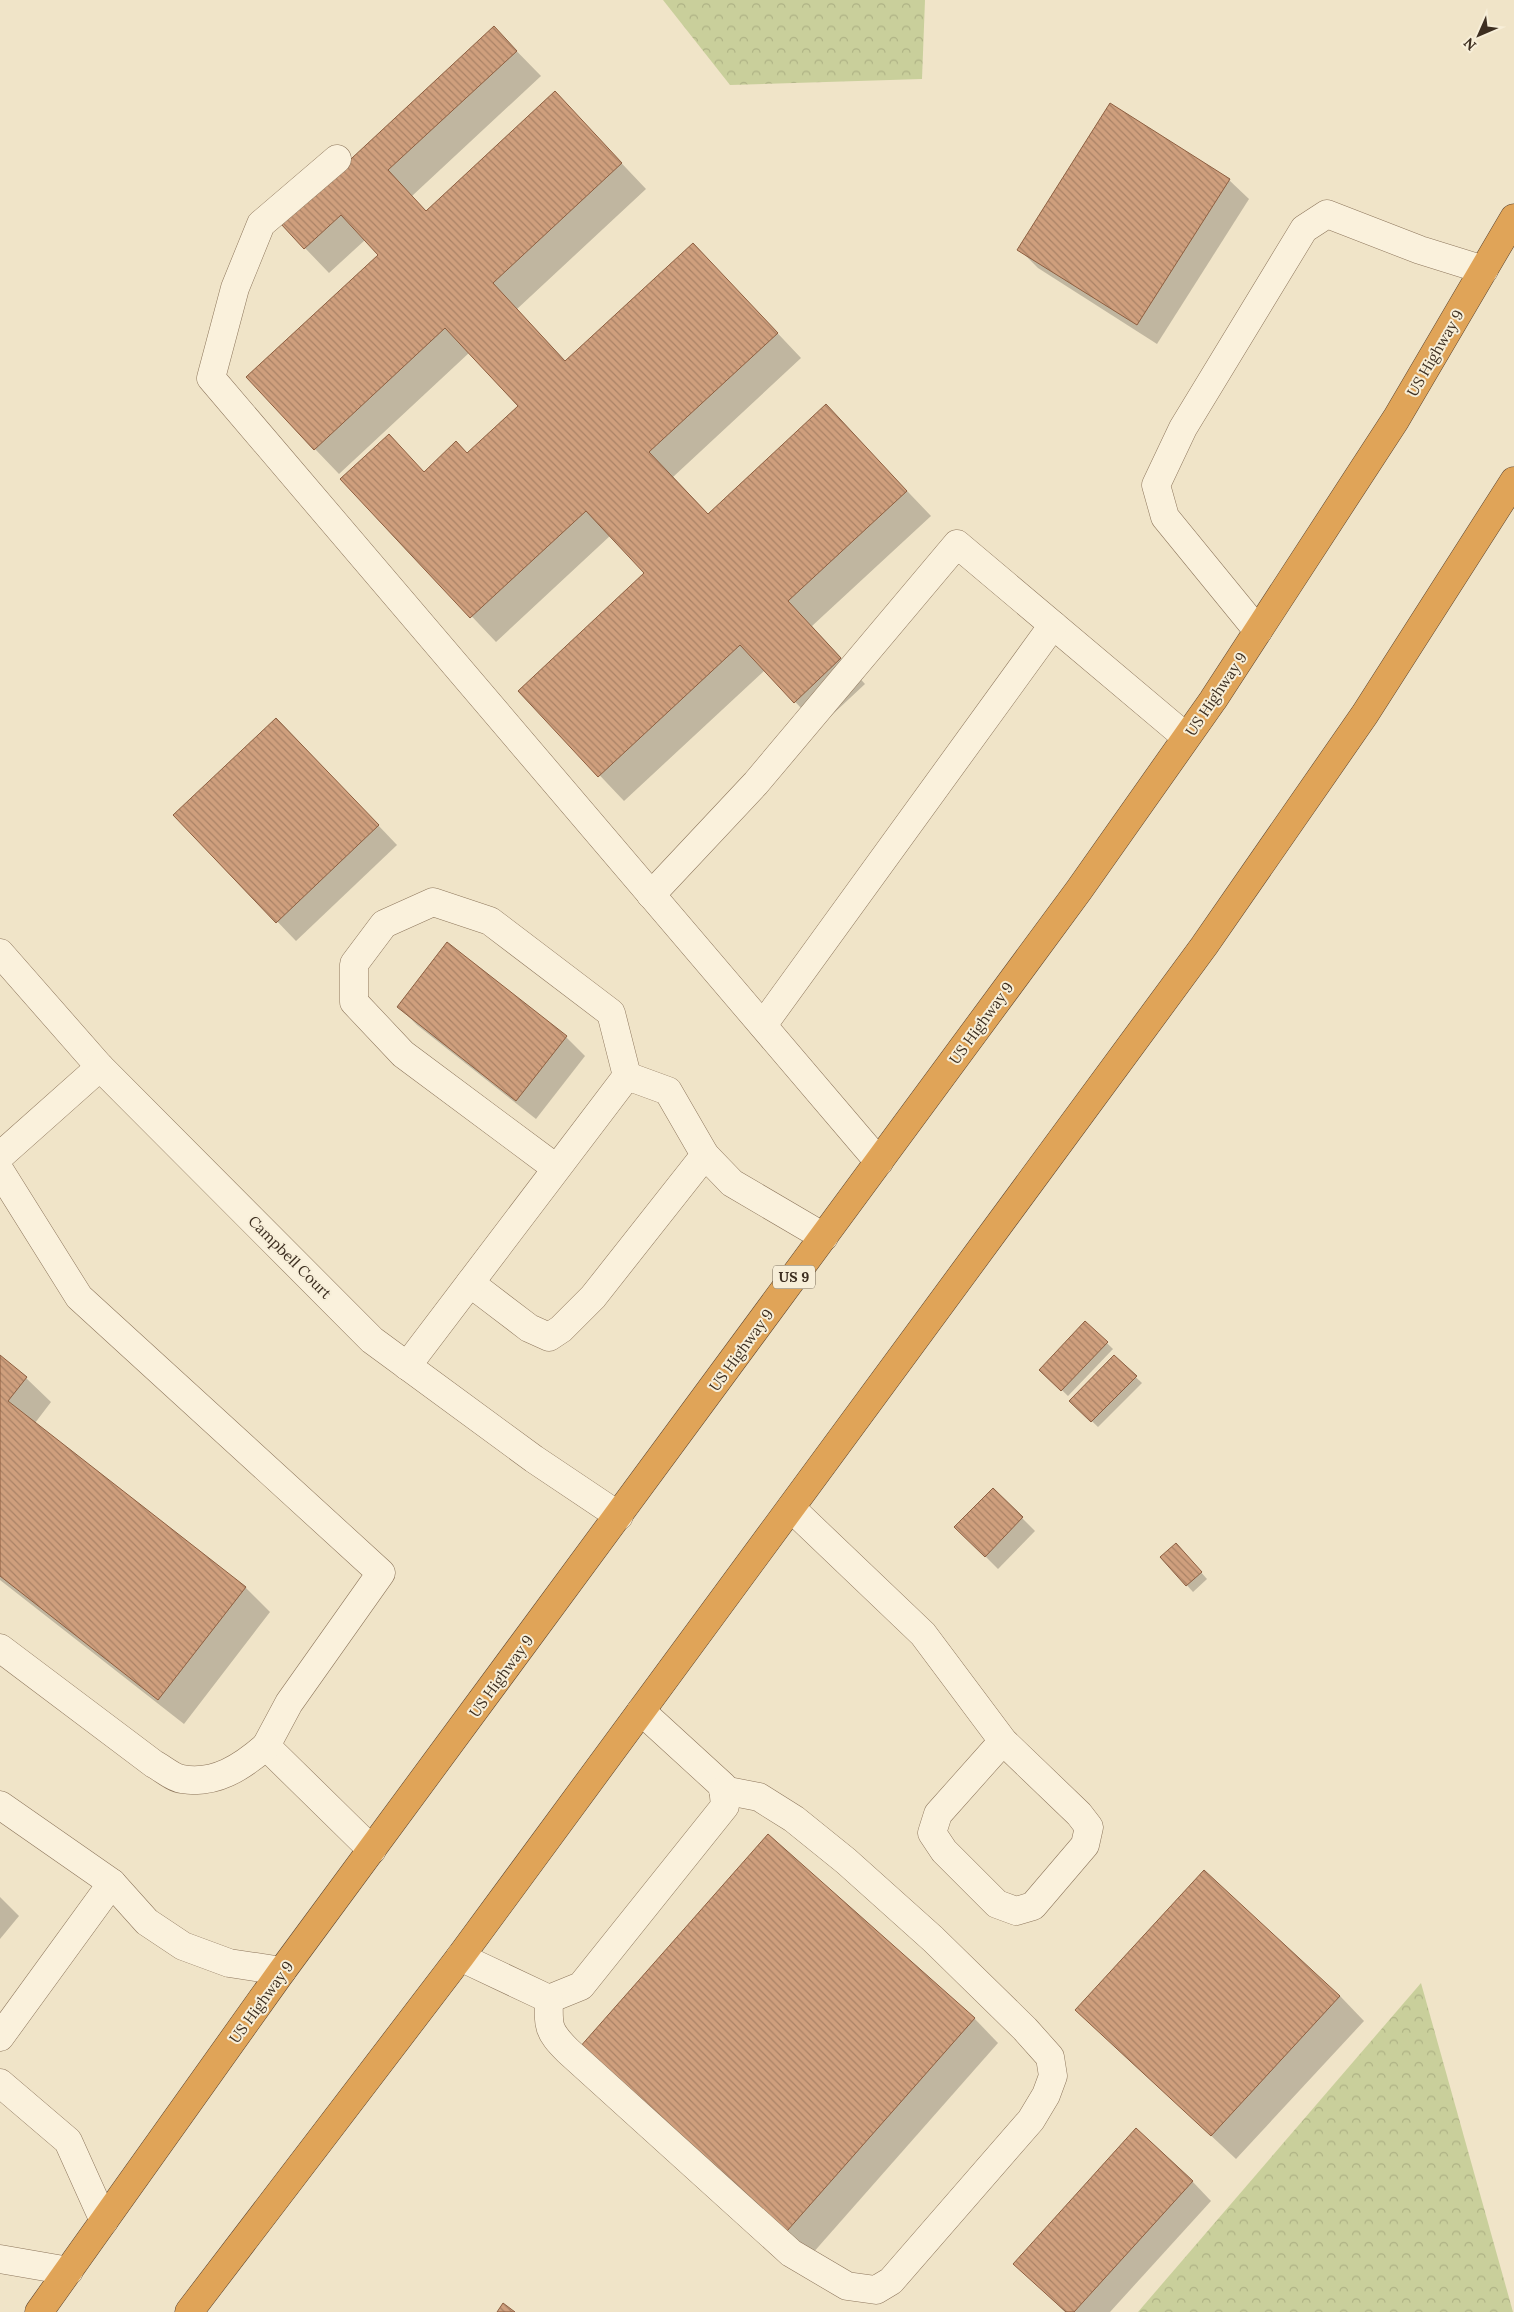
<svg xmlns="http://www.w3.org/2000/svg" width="1514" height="2312" font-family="Lora,serif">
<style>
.forest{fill:url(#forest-crowns)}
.shadow{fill:#0003}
.building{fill:url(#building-back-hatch);stroke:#8d5f41}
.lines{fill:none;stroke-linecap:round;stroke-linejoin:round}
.minor-casing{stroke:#8d765c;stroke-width:29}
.highway-casing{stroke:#5b4430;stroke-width:29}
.minor{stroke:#faf1dc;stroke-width:28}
.highway{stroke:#e0a458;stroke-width:28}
.labels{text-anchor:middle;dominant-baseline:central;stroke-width:4;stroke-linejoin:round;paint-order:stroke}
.shield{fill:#f7eed8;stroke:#756857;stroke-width:1}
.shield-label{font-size:14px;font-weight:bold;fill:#3d2e20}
.street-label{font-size:15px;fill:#3d2e20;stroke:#f7eed8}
</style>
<defs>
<pattern id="forest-crowns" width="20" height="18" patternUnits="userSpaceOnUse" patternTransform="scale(1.25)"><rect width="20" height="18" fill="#c9cf9b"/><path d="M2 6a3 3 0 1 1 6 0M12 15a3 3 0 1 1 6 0" fill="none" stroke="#aeb285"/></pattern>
<pattern id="building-back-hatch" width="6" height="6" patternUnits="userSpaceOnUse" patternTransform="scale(1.25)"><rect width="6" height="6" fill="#cf9f7d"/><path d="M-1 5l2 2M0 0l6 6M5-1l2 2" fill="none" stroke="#a98266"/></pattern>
</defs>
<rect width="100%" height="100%" fill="#f0e4c8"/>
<g class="forest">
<path d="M663 0H925L922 79 730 85Z"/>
<path d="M1421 1983 1513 2312H1138Z"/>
</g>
<g class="shadow">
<path d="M494 28 541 76 412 196 427 212 555 93 646 189 517 309 566 362 693 244 801 358 673 477 709 515 826 406 931 516 812 626 865 684 819 727 765 670 624 801 520 691 646 573 611 535 496 642 342 479 425 473 467 454 520 406 470 352 339 474 315 449 380 255 365 240 329 273 305 248Z"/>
<path d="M1110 105 1229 180 1249 199 1157 344 1038 268 1019 249Z"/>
<path d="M295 738 397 845 296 941 175 815Z"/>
<path d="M447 944 566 1037 585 1056 536 1119 417 1025 398 1006Z"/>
<path d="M1086 1323 1113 1349 1068 1396 1041 1370Z"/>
<path d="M0 1357 26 1378 51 1402 35 1423 246 1588 270 1612 184 1724 0 1580Z"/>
<path d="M1114 1357 1142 1383 1098 1427 1071 1401Z"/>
<path d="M993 1489 1035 1531 998 1569 956 1527Z"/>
<path d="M1182 1551 1207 1579 1193 1592 1162 1557Z"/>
<path d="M0 1897 19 1916 0 1939Z"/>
<path d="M1340 1996 1364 2021 1236 2159 1077 2010Z"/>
<path d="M974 2018 998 2043 812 2254 606 2073Z"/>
<path d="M1192 2181 1211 2201 1110 2312H1065L1015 2264Z"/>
</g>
<g class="building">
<path d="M494 26 517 51 388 170 426 211 555 91 622 163 493 283 565 361 693 243 778 333 649 452 708 514 826 404 907 491 788 601 841 658 794 703 740 645 598 777 518 691 644 573 586 511 470 618 340 479 389 434 424 472 456 441 467 453 518 406 445 328 314 450 246 377 378 255 341 215 304 249 281 224Z"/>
<path d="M1110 103 1230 179 1137 325 1017 250Z"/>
<path d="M276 718 379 825 276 923 173 815Z"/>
<path d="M447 942 567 1036 516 1101 397 1007Z"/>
<path d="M1085 1321 1108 1342 1061 1391 1039 1370Z"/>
<path d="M0 1355 27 1377 8 1401 246 1587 158 1700 0 1576Z"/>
<path d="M1114 1355 1137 1376 1091 1422 1069 1401Z"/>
<path d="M993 1488 1023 1517 985 1557 954 1527Z"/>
<path d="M1176 1543 1202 1572 1186 1586 1160 1557Z"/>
<path d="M768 1834 975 2018 787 2231 579 2048Z"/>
<path d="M1204 1870 1340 1996 1211 2136 1075 2010Z"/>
<path d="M1136 2128 1193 2181 1074 2312H1066L1013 2264Z"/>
<path d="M503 2303 515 2312H497Z"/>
</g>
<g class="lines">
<g class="minor-casing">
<g id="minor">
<path d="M337 159 261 224 235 288 211 378 879 1162"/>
<path d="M1258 631 1165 517 1156 485 1183 428 1304 229 1327 214 1420 250 1484 270"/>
<path d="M651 895 756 783 957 544 1186 737"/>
<path d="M0 953 100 1067 372 1340 534 1459 619 1516"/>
<path d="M763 1025 1053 625"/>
<path d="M0 1156 100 1067"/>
<path d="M556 1168 403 1054 354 1002V964L384 924 433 902 490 921 611 1013 627 1076"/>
<path d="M0 1171 79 1297 381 1573 289 1703 266 1746 372 1850"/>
<path d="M470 1283 529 1328 549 1337 561 1329 593 1297 705 1155"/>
<path d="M407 1366 627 1076 668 1091 705 1155 732 1183 824 1237"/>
<path d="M791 1508 923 1634 1003 1741 1079 1814 1089 1827 1085 1845 1033 1906 1016 1911 997 1904 944 1851 932 1833 938 1814 1003 1741"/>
<path d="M0 1648 154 1764C162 1768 173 1778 182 1779 215 1785 242 1767 266 1746"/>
<path d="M0 1805 112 1883 147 1922 183 1946 229 1963 282 1971"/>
<path d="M460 1957 549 1999 581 1986 725 1806 723 1786 641 1711"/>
<path d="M549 1999C548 2027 548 2031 568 2051L791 2253 847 2286 876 2290 891 2281 1031 2120 1046 2095 1053 2076 1050 2057 1025 2029 933 1939 846 1861 794 1819 759 1797 723 1790"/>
<path d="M0 2037 112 1883"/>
<path d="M0 2083 68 2141 104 2221"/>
<path d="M0 2259 69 2271"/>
</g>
</g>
<g class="highway-casing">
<g id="highway">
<path d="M39 2312 282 1971 1079 890 1213 700 1396 419 1514 218"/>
<path d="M189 2312 460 1957 1204 946 1365 714 1514 481"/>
</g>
</g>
<use href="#minor" class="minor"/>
<use href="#highway" class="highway"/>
</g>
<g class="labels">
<rect class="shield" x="773" y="1265.5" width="42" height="23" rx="4"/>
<g class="shield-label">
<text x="794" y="1277">US 9</text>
</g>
<g class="street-label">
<text transform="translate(1435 353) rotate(-60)">US Highway 9</text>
<text transform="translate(1216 694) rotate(-56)">US Highway 9</text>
<text transform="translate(981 1023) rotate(-54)">US Highway 9</text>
<text transform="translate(290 1257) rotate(45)">Campbell Court</text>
<text transform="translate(741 1350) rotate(-54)">US Highway 9</text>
<text transform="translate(501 1676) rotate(-54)">US Highway 9</text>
<text transform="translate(261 2002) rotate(-54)">US Highway 9</text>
</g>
</g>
<g transform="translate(1479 35) rotate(225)" stroke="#f7eed8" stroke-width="4" paint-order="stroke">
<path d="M0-4L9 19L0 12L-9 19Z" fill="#3d2e20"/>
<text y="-8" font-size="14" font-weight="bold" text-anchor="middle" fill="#3d2e20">N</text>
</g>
</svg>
